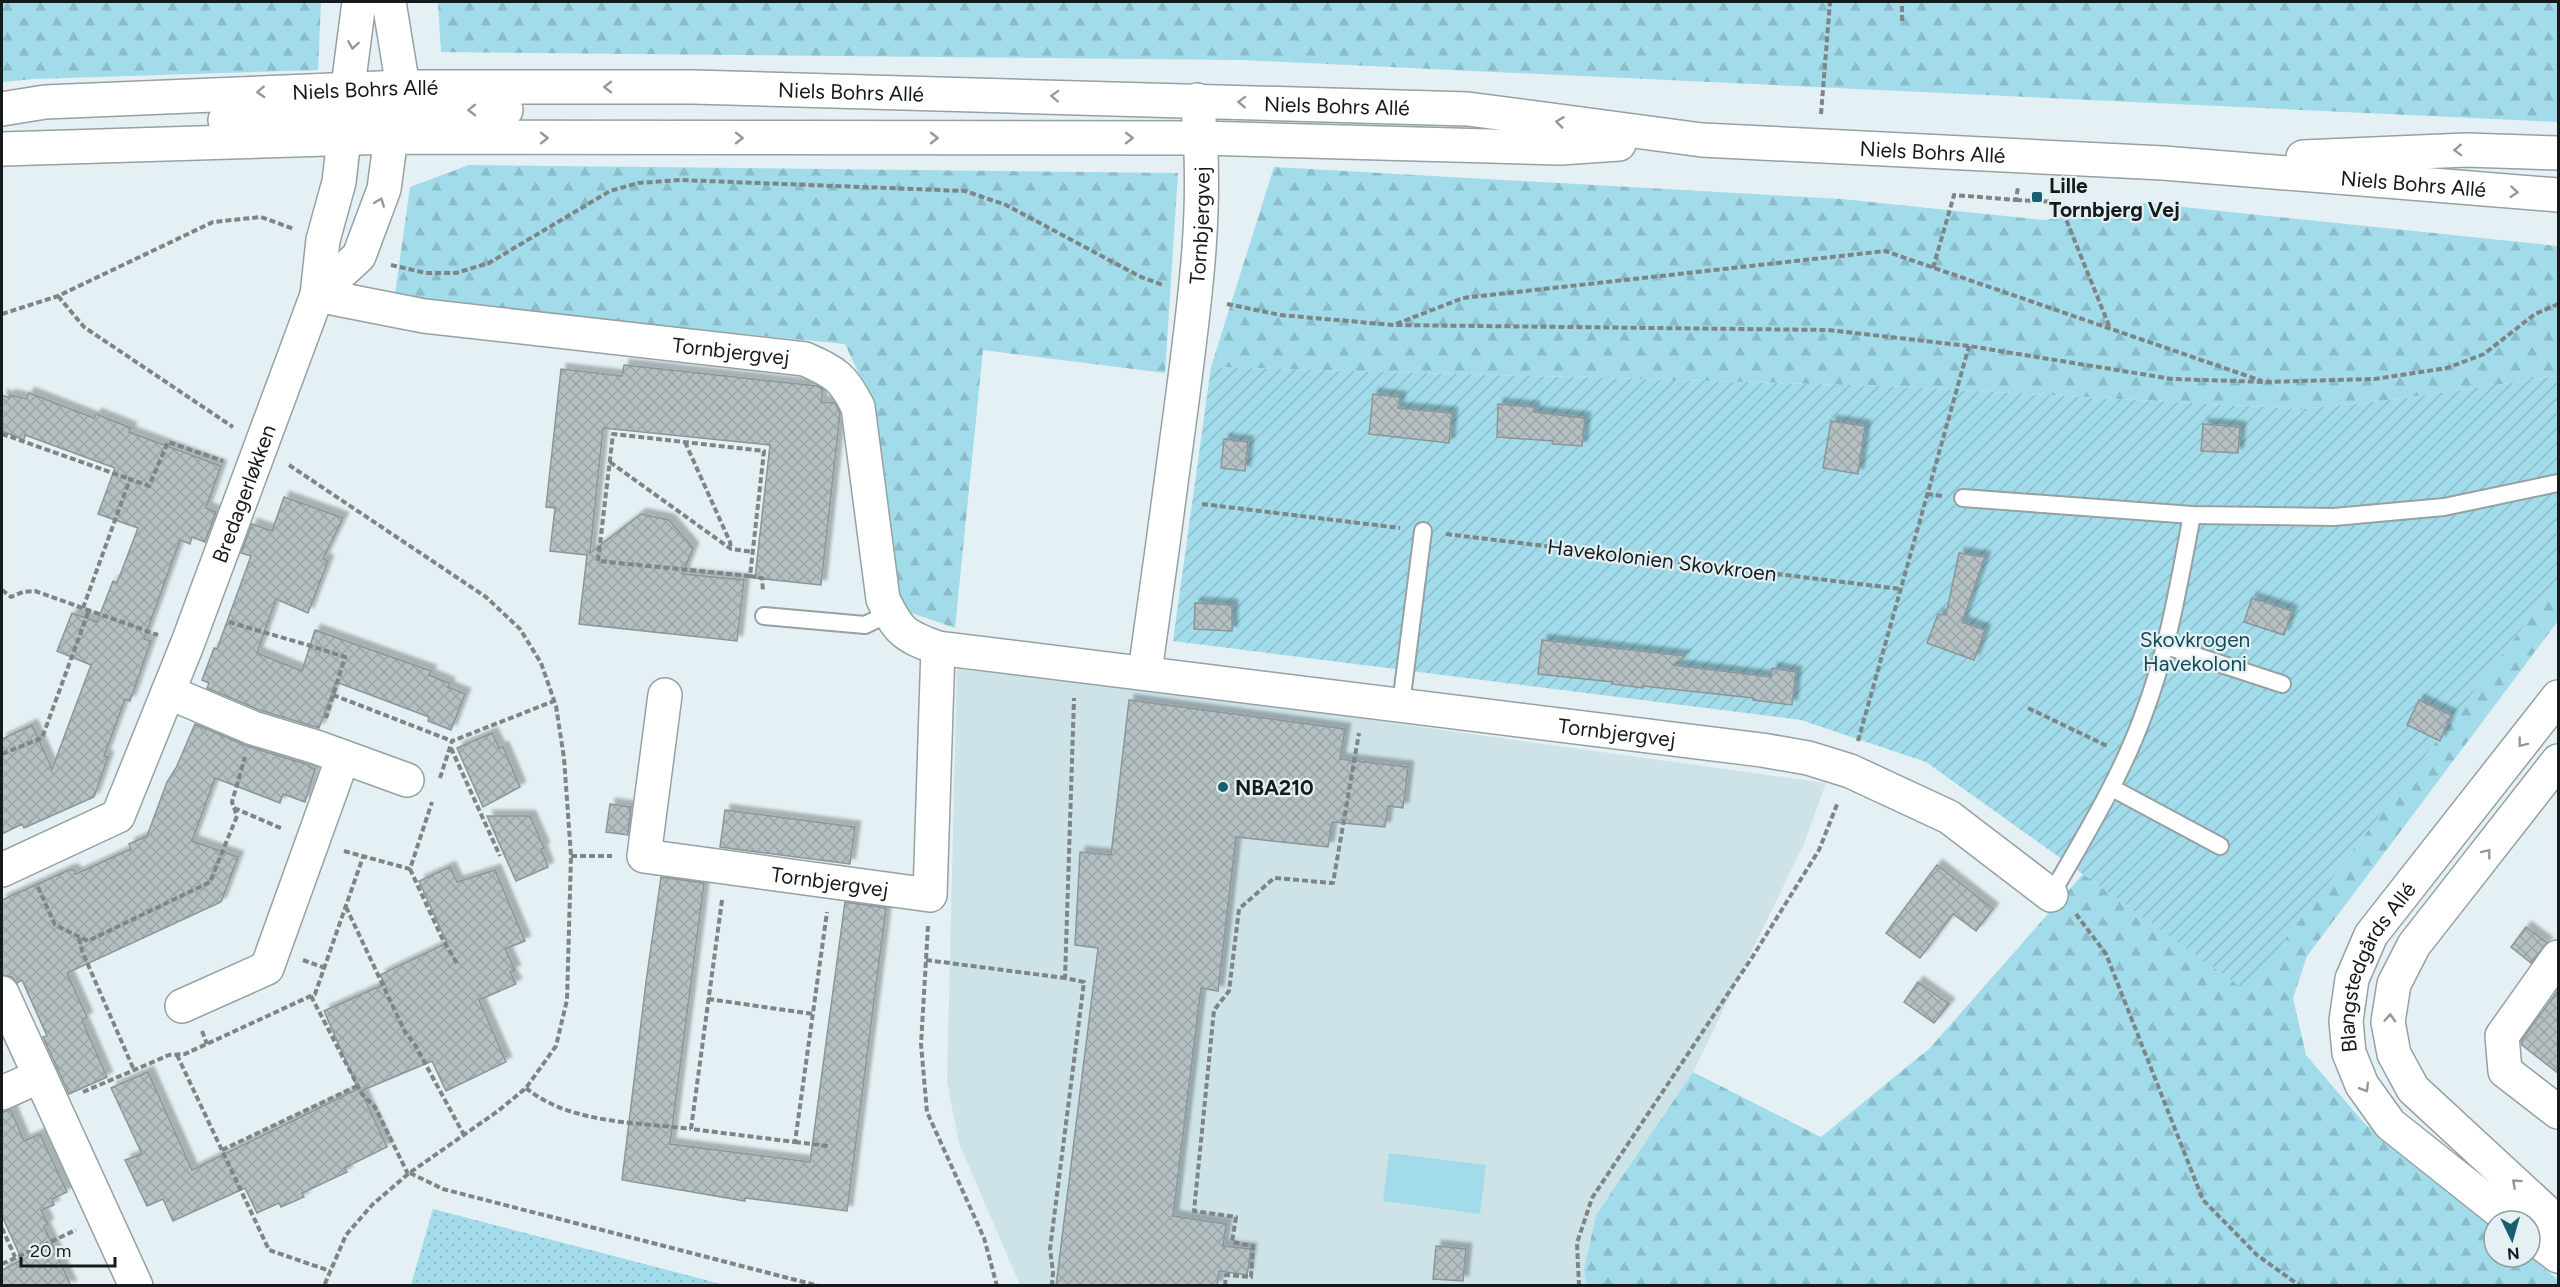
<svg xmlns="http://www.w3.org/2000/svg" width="2560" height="1287" font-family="Figtree,sans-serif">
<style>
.built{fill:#cee3e8}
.grass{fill:url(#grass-dots)}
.forest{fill:url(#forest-firs)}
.garden{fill:url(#garden-furrows)}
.pitch{fill:#a2dcea}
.building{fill:url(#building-cross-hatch);stroke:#8b9699;stroke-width:1.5;filter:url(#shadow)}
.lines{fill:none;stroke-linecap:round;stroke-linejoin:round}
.service-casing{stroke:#95a1a3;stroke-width:20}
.minor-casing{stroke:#95a1a3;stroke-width:36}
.tertiary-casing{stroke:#95a1a3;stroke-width:36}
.path{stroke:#7d8587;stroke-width:4;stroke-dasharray:6 3;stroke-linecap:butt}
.service{stroke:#fff;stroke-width:16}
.minor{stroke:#fff;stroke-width:33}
.tertiary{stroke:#fff;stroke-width:33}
.oneway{stroke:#969898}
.poi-dot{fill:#17616f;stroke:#e4f0f3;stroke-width:2}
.labels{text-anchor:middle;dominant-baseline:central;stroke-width:4.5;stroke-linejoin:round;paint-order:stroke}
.street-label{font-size:21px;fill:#161a1b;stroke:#e4f0f3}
.poi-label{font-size:21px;font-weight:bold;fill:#161a1b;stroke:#e4f0f3;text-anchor:start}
.park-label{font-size:21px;fill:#124c58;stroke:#e4f0f3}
</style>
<defs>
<pattern id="grass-dots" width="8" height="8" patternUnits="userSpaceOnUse" patternTransform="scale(1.5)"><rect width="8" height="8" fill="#a2dcea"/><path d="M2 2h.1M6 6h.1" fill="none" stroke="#8bbcc8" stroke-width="1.8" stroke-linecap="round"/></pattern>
<pattern id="forest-firs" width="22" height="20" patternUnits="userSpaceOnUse" patternTransform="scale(1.5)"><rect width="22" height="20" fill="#a2dcea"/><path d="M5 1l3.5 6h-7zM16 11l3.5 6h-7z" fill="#8bbcc8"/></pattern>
<pattern id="garden-furrows" width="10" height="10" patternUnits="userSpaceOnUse" patternTransform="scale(1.5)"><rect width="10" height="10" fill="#a2dcea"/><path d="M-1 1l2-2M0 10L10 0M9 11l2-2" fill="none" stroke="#8bbcc8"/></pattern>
<pattern id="building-cross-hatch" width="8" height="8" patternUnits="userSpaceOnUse" patternTransform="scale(1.5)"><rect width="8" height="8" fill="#b5c0c3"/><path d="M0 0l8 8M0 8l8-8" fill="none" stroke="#9ba4a7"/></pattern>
<filter id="shadow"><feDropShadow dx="5.5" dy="-5.5" stdDeviation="1.5" flood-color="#0004"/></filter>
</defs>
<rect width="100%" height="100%" fill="#e4f0f3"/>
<path class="built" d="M957 663 1826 783 1803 846 1693 1072 1596 1215 1584 1270 1587 1285H1020L959 1143 947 1082Z"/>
<path class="grass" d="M433 1209 725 1285H411Z"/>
<g class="forest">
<path d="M2 2H321L318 70 34 79 2 82Z"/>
<path d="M438 2H2558V122L1242 60 441 52Z"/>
<path d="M469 165 1178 173 1165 373 983 350 955 628 900 609 866 389 845 344 394 301 410 187Z"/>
<path d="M1274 167 1842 199 2044 220 2145 203 2558 246V376L2399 399 2302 409 1883 386 1211 367Z"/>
<path d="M2558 581V621L2307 956 2293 998 2306 1055 2364 1123 2494 1228V1257H2530L2558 1280V1285L1587 1286 1584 1270 1596 1215 1693 1072 1821 1137 1930 1048 2083 874 2246 990Z"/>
</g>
<path class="garden" d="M1211 367 1883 386 2302 409 2399 399 2558 376V581L2246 991 1926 762 1801 720 1173 641Z"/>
<path class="pitch" d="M1389 1153 1486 1165 1480 1214 1383 1201Z"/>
<g class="building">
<path d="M624 365 817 386 823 389 821 402 835 403 840 413 821 585 755 578 770 445 603 428 590 553 641 514 669 520 693 548 683 574 744 580 737 641 579 624 587 555 550 551 555 508 546 507 561 369 622 376Z"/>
<path d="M29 393 94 418 96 414 131 428 129 432 221 466 206 508 216 512 205 542 192 537 190 544 180 540 144 639 151 641 130 701 125 699 104 756 108 757 94 797 24 828 22 824 2 834V739L32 725 52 769 91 665 57 651 72 613 97 622 113 581 117 583 138 528 98 514 115 468 25 435 24 440 2 431V395L9 398 10 395 26 399Z"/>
<path d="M1373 394 1400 397 1398 408 1452 413 1449 443 1369 434Z"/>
<path d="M1498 404 1534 407V412L1585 418 1582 446 1553 444V441L1497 437Z"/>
<path d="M1831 421 1865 426 1858 474 1823 468Z"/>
<path d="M2203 424 2240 427 2238 453 2201 451Z"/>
<path d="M1224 439 1248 442 1245 471 1221 468Z"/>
<path d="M284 497 343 518 323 559 328 561 308 613 276 599 257 653 302 671 315 630 431 671 429 675 449 683 448 687 465 694 451 730 428 721 429 717 336 682 319 728 259 710 207 688 209 683 202 680 214 648 217 649 251 556 241 553 252 524 272 531Z"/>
<path d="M1959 553 1985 557 1962 622 1985 630 1974 660 1927 643 1938 614 1946 615Z"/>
<path d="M2252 598 2292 611 2284 635 2244 622Z"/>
<path d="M1195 603 1232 605V631L1194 629Z"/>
<path d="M1542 640 1685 656 1673 665 1771 677 1772 668 1796 672 1792 705 1753 700V698L1643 686V688L1612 684 1613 682 1538 674Z"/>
<path d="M1129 700 1345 729 1340 759 1408 767 1403 808 1388 806 1385 827 1332 822 1328 847 1236 837 1218 991 1201 988 1173 1216 1226 1224 1223 1246 1251 1249 1247 1275 1219 1271 1217 1286H1056L1098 948 1075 945 1080 852 1111 855Z"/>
<path d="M2419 700 2451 715 2440 741 2407 725Z"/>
<path d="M195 724 247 746 309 765V767L315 769 305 802 283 794 280 803 215 778 192 841 238 857 221 902 67 973 87 1017 82 1020 107 1077 69 1094 43 1037 47 1036 22 980 17 983 12 977 2 975V900L69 870H74L76 874 131 849 129 844 147 836 167 782 176 768Z"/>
<path d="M492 733 499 748 503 747 520 787 483 807 457 748Z"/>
<path d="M610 804 631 807 628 835 606 832Z"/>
<path d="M725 810 855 827 850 864 720 847Z"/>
<path d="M487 816H530L544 848 541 849 548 867 516 881Z"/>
<path d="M1937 865 1993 909 1976 931 1953 914 1920 958 1886 933Z"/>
<path d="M450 867 457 882 495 870 525 941 505 949 515 970 510 972 516 984 479 1000 506 1062 446 1091 432 1061 361 1091 387 1147 344 1168 347 1172 302 1193 304 1197 281 1207 279 1203 257 1213 245 1188 173 1221 163 1199 147 1206 125 1160 142 1154 111 1088 148 1072 192 1170 358 1089 324 1011 385 984 380 975 447 943 419 881Z"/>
<path d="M661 877 704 883 670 1144 810 1162 845 902 886 908 847 1211 745 1198V1201L622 1180 646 982Z"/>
<path d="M2526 927 2547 943 2531 963 2511 947Z"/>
<path d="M1918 982 1949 1004 1934 1023 1904 1002Z"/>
<path d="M2559 989V1074L2522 1045 2521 1041Z"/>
<path d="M11 1110 24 1141 40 1134 67 1192 52 1199 54 1205 41 1210 48 1224 44 1226 71 1286H2V1270L22 1260 2 1216V1112Z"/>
<path d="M1436 1246 1466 1249 1463 1281 1433 1279Z"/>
</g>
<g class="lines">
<g class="service-casing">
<g id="service">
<path d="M1963 498 2192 515 2334 517 2444 507 2558 483"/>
<path d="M764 616 865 625 890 613"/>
<path d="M2166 646 2282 684"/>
<path d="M1401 704 1423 531"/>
<path d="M2112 788 2220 846"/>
<path d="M2051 895C2084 837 2120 779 2143 716 2168 651 2179 583 2192 515"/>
</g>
</g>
<g class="minor-casing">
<g id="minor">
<path id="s1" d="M317 295 424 316 805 359C836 373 843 377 858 407L883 599C898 631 904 636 938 648L1762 750 1808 758 1850 771 1949 817 2051 895"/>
<path d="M317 295 359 256 384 189 391 137"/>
<path id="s2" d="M1145 672C1158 582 1170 491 1182 401 1195 301 1209 201 1197 100"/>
<path d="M168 692 253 728 316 747 407 780"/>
<path id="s3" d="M665 695 644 856 930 895 938 648"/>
<path d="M2558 761 2414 945 2394 984 2388 1022 2394 1054 2413 1089 2558 1223"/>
<path id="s4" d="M2 870 118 816 187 645 317 295 323 240 339 182 344 138"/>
<path d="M2558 957 2502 1036 2505 1071 2558 1112"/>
<path d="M2 993 136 1286"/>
<path d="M182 1006 267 968 343 757"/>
<path d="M2 1093 40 1076"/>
<path id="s5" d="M2512 1221 2390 1124 2362 1085 2349 1053 2346 1021 2352 979 2371 935 2558 697"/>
<path d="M2530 1235 2558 1256"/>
</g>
</g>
<g class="tertiary-casing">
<g id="tertiary">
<path d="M389 2 403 87 400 107"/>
<path id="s6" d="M2 109 45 102 403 87H694L1468 109 1702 140 2163 163 2558 195"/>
<path d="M345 110 359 2"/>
<path d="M225 120 345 113 385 95"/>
<path d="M353 134 399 111 506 110"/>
<path d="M2 149 391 137 1202 138 1560 148 1619 144"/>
<path d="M2303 157 2466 150 2558 153"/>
</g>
</g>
<g class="path">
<path d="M1902 21V2"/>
<path d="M1821 114 1830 2"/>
<path d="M2016 200 2059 202 2110 328"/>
<path d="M391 265 426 273H456L489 263 610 191 638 183 680 180 965 191 1006 205 1141 277 1163 285"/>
<path d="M1933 268 1954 195 2016 200 2018 187"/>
<path d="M58 296 84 327 233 427"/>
<path d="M1227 304 1280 315 1393 325 1828 330 1969 346 2172 379 2266 382 2375 379 2447 368 2484 354 2535 314 2558 304"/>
<path d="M2 314 58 296 213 222 261 217 294 229"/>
<path d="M1396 324 1463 298 1885 251 2262 381"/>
<path d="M2 434 130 479"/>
<path d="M685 442 730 542 731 549"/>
<path d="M610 462 731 549 753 552"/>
<path d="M289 465 486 597 520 629 541 663 556 706 564 758 571 856 567 1000 556 1046 526 1088 498 1111 408 1174 372 1205 346 1235 324 1286"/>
<path d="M1927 494 1942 496"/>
<path d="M1202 504 1400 528"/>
<path d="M1446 534 1901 589"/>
<path d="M750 576 598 561 613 434 764 451 750 576 762 578 763 591"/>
<path d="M2 590 11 597 23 592 35 591 158 635"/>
<path d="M83 608 130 479 149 486 168 442 223 461"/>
<path d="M229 622 311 646 345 657 326 718"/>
<path d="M333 695 452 741"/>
<path d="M2028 708 2107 746"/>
<path d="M1858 741 1969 346"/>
<path d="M451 748 500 856"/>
<path d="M2 754 42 738 89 610"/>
<path d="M440 778 452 741 554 701"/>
<path d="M234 808 283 829"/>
<path d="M344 851 410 869 432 802"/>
<path d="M571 856H612"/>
<path d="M410 869 442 938 458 965"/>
<path d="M38 887 55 925 88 941 210 882 237 816 232 802 245 757"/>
<path d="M722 900 691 1129 795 1142 827 912"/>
<path d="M346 907 405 1032 415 1045 464 1135"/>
<path d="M2076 914 2106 954 2203 1200 2257 1255 2300 1286"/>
<path d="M928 926 921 1044 927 1112 984 1238 997 1286"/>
<path d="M79 938 82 951 134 1070"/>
<path d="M303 960 325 968"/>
<path d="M926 960 1065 978"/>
<path d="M311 996 362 1094 375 1107 408 1174"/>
<path d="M708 999 813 1014"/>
<path d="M202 1031 207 1044"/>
<path d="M177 1055 269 1250 330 1271"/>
<path d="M526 1088C570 1124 636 1122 691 1129"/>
<path d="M83 1092 169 1055 185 1054 315 994 363 857"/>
<path d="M795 1142 828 1146"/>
<path d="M222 1150 357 1086"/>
<path d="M410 1173 443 1189 819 1286"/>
<path d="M2 1228 15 1257"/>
<path d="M2 1264 76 1230"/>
<path d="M1052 1286 1053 1272 1050 1249 1084 982 1065 978 1074 698"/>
<path d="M1225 1286 1226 1275 1251 1277 1253 1246 1232 1242 1236 1217 1194 1211 1214 1010 1229 991 1239 909 1274 878 1333 883 1359 733"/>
<path d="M1579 1286 1577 1243 1592 1198 1753 956 1819 850 1838 802"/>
</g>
<use href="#service" class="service"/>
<use href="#minor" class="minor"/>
<use href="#tertiary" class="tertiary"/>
</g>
<defs><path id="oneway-chevron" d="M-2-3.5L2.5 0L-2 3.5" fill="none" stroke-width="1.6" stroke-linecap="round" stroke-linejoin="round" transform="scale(1.5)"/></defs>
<g class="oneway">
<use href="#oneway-chevron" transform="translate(353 45) rotate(99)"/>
<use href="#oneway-chevron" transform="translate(608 87) rotate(180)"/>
<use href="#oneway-chevron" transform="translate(261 92) rotate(177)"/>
<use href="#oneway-chevron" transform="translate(1055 96) rotate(-178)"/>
<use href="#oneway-chevron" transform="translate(1242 102) rotate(-178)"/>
<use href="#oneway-chevron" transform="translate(472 110) rotate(179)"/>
<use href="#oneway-chevron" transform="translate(1560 122) rotate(-173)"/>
<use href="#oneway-chevron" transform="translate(544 138)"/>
<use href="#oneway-chevron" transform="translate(739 138)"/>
<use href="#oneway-chevron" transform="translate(934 138)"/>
<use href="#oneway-chevron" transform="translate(1129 138)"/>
<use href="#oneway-chevron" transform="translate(2458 150) rotate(178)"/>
<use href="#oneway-chevron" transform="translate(2514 192) rotate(5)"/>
<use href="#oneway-chevron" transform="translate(380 202) rotate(-69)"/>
<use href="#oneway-chevron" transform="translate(2522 743) rotate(128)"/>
<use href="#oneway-chevron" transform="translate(2487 853) rotate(-52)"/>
<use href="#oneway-chevron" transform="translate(2390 1018) rotate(-87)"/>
<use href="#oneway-chevron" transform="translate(2365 1088) rotate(59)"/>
<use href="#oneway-chevron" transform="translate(2516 1183) rotate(-138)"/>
</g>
<g class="poi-dot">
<rect x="2031" y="191" width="12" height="12" rx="3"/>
<circle cx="1223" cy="787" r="6"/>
</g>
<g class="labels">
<g class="street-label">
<text stroke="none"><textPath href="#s6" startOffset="364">Niels Bohrs Allé</textPath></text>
<text stroke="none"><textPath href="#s6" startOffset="850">Niels Bohrs Allé</textPath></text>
<text stroke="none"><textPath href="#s6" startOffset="1336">Niels Bohrs Allé</textPath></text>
<text stroke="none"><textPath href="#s6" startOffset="1934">Niels Bohrs Allé</textPath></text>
<text stroke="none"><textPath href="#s6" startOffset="2416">Niels Bohrs Allé</textPath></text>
<text stroke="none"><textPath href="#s2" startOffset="450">Tornbjergvej</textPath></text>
<text stroke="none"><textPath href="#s1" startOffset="418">Tornbjergvej</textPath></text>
<text stroke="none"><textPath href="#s4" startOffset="474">Bredagerløkken</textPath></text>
<text transform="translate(1662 560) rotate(7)">Havekolonien Skovkroen</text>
<text stroke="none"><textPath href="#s1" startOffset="1521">Tornbjergvej</textPath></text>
<text stroke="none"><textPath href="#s3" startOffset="350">Tornbjergvej</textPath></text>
<text stroke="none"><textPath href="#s5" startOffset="332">Blangstedgårds Allé</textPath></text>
</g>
<g class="poi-label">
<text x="2049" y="185">Lille<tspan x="2049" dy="24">Tornbjerg Vej</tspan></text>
<text x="1235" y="787">NBA210</text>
</g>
<g class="park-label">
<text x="2195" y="639">Skovkrogen<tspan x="2195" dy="24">Havekoloni</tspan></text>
</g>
</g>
<rect width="2560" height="1287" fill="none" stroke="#161a1b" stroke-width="6"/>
<g transform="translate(2512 1239) rotate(175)"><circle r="28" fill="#e4f0f3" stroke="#929a9d" stroke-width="1.5"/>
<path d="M0-4.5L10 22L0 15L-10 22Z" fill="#17616f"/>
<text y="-9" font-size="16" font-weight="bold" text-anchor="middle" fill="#161a1b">N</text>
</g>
<path d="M21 1257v9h94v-9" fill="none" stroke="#161a1b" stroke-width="3"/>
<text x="30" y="1257" font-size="18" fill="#161a1b" stroke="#e4f0f3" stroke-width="4.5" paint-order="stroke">20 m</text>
</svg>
